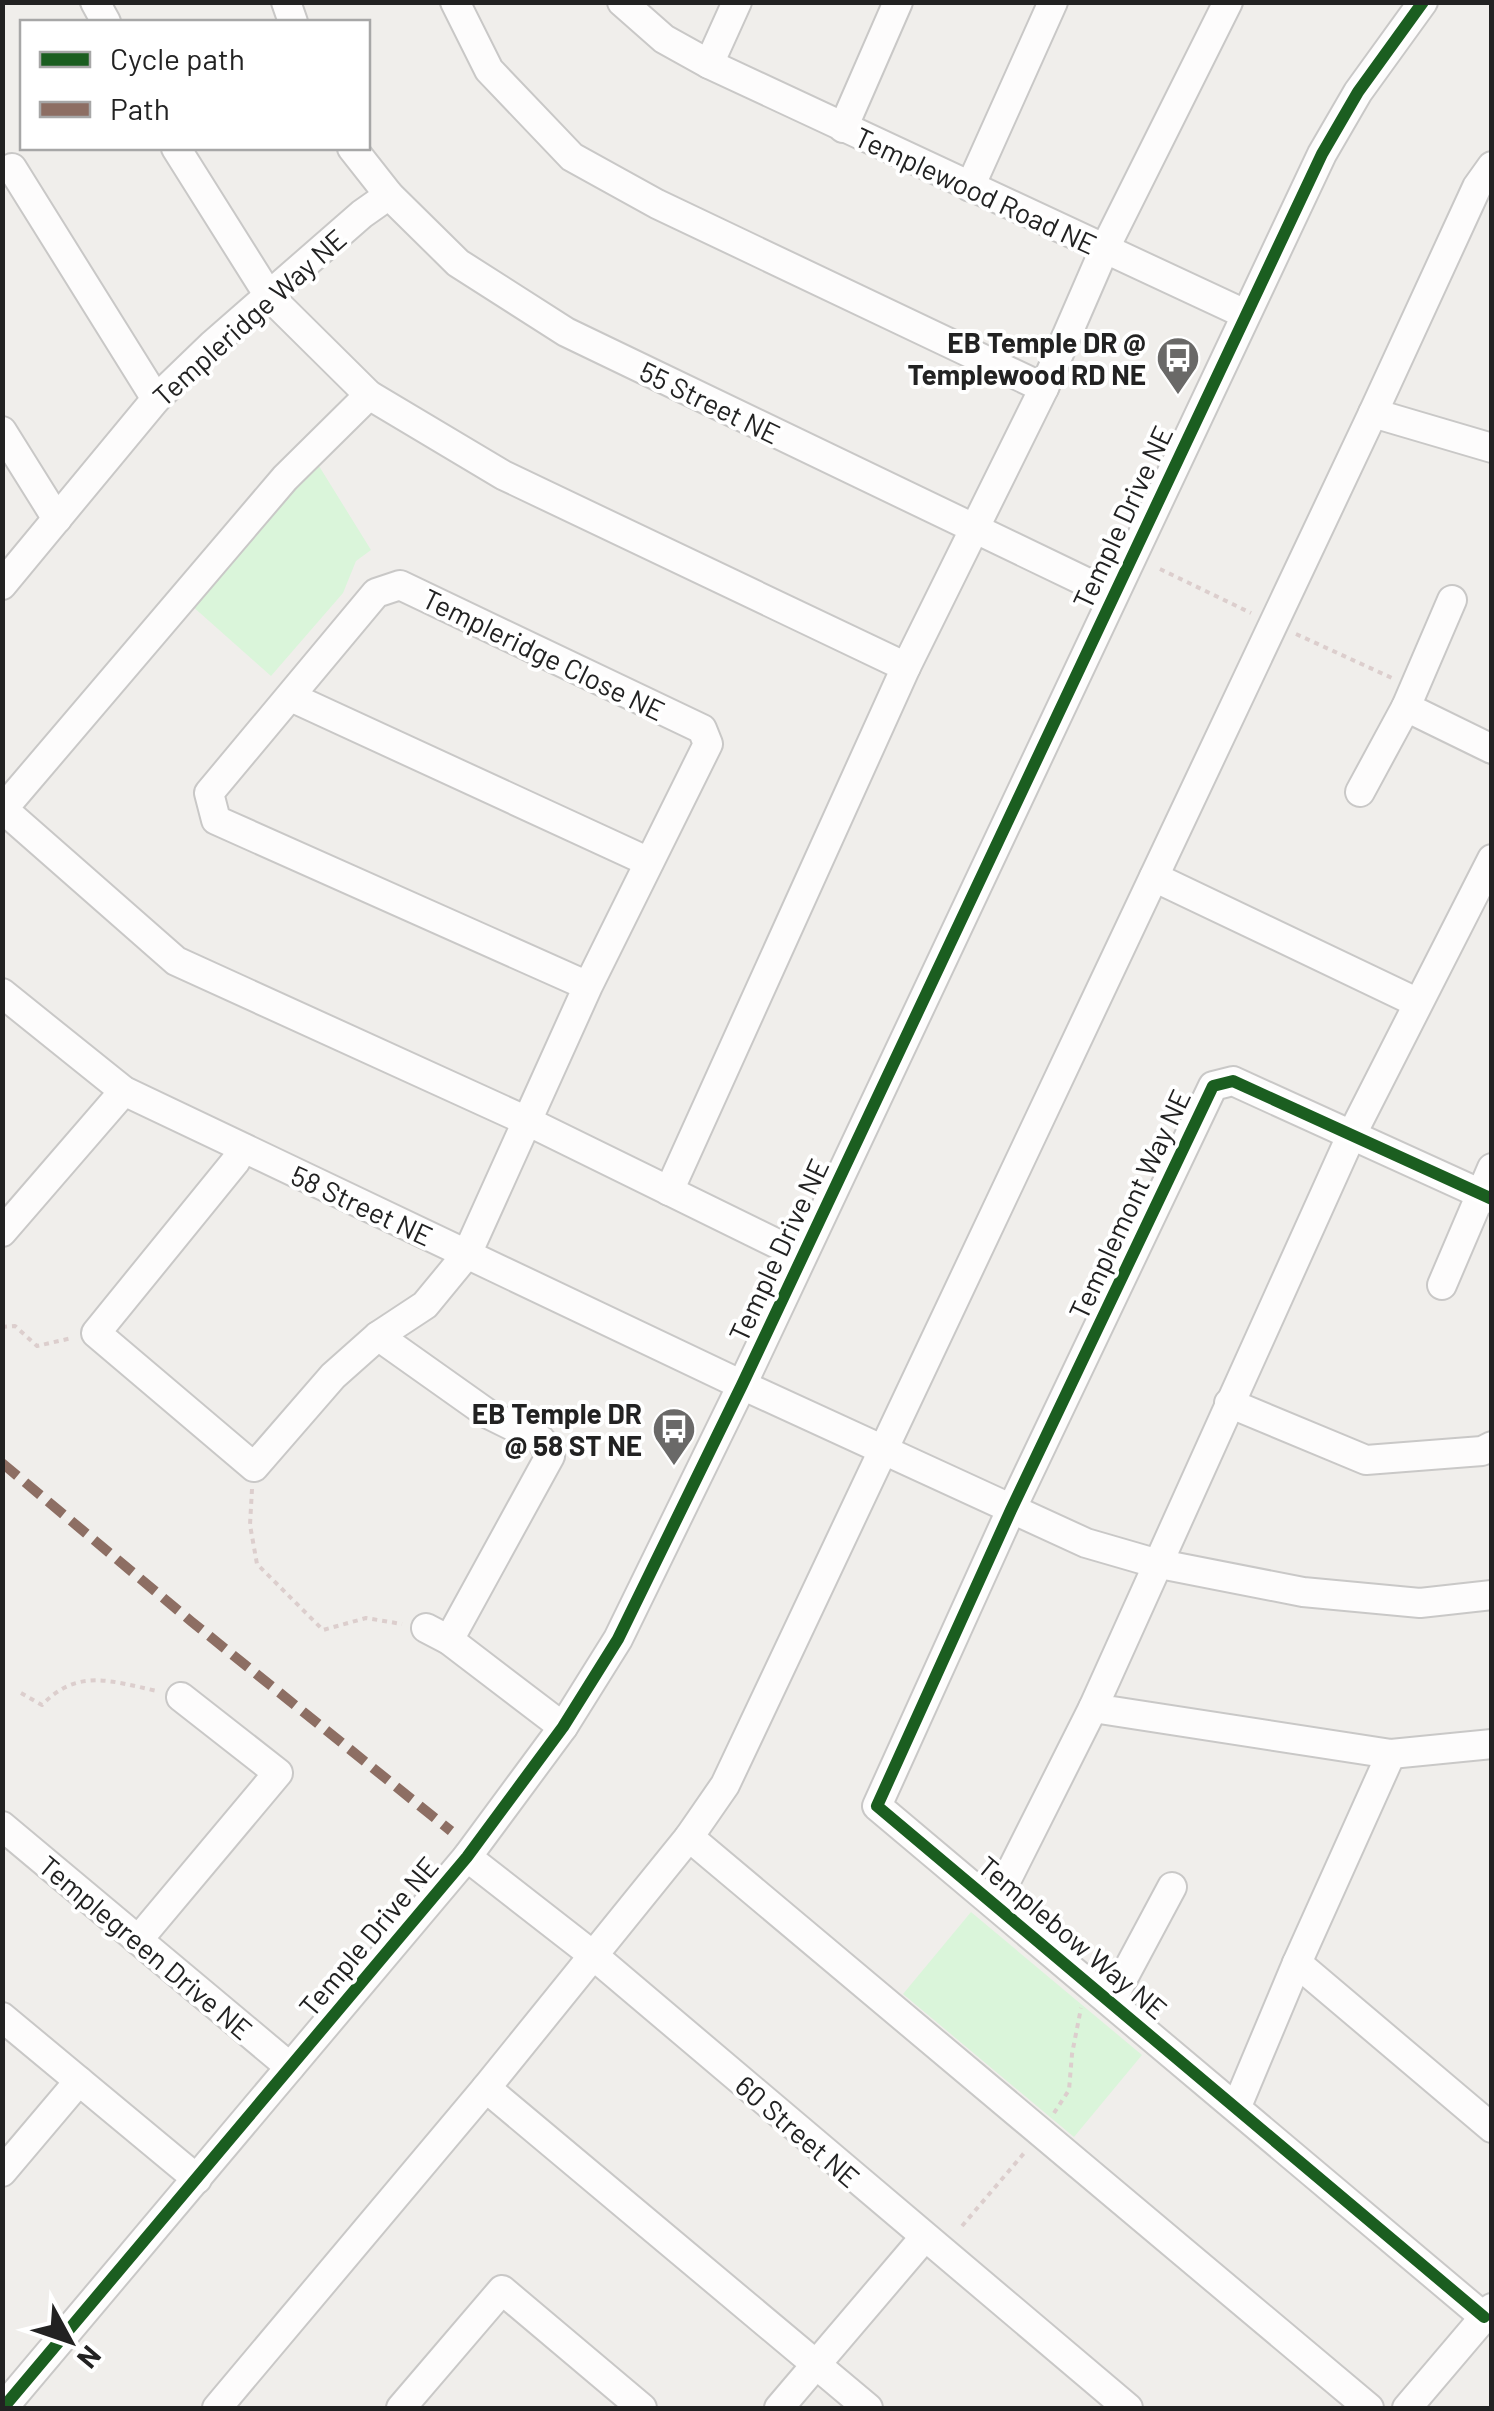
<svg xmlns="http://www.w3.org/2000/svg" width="1494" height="2411" font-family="Barlow,sans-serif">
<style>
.park{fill:#daf5da}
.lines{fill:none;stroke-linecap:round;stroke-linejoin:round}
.minor-casing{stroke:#c9c8c7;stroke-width:32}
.path{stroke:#dccecd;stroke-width:4;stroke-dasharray:5 5;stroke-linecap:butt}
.minor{stroke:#fdfcfc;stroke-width:28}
.quiet{stroke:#8d6e63;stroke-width:10;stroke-dasharray:20 10;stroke-linecap:butt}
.cycleway-casing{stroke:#fff;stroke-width:19}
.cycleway{stroke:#1b5e20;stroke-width:12}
.labels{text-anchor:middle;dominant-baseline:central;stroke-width:8;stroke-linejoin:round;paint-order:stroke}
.street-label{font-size:28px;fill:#222;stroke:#fff}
.poi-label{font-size:28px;font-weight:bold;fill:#222;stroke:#fff;text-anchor:end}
</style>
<rect width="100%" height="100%" fill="#f0eeeb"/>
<g class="park">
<path d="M319 466 371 550 356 561 343 593 271 676 191 605 273 511Z"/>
<path d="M971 1912 1142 2055 1074 2137 903 1994Z"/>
</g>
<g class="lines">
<g class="minor-casing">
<g id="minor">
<path d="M95 2 106 22"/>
<path d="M286 2 293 22"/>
<path d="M455 2 489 70 572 157 657 204 1044 388 1104 250 1228 2"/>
<path d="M622 2 664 39 709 64 1245 314"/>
<path d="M709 64 737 2"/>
<path d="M843 128 898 2"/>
<path d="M176 148 269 296 369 395 503 475 906 667 669 1191"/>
<path d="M352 148 389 195 458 263 566 332 1113 595"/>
<path d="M12 168 156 399"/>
<path d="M970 187 1053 2"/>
<path d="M369 395 285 478 3 809 176 961 527 1121 802 1256"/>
<path d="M1373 413 1492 448"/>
<path d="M2 431 57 519"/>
<path d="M2 585 156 399 212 345 362 214 389 195"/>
<path d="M906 667 1044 388"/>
<path d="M291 697 649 862"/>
<path d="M1406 707 1492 749"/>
<path d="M1360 792 1406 707 1452 600"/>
<path d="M1492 859 1351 1136 1093 1708 1391 1754 1492 1744"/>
<path d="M1154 877 1416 1002"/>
<path d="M2 993 124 1091 742 1385 1086 1543 1155 1563 1303 1592 1420 1603 1492 1595"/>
<path d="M243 1148 235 1162 96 1333 254 1467 333 1376 378 1336 425 1305 467 1254 588 986 708 744 702 729 400 585 376 593 209 793 216 820 588 986"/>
<path d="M2 1232 124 1091"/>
<path d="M1442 1285 1492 1168"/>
<path d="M378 1336 488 1414 541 1440 550 1456 449 1640"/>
<path d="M1229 1403 1366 1460 1482 1451 1492 1446"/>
<path d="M426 1628 449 1640 563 1727"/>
<path d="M2 1826 290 2067"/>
<path d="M689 1837 1369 2408"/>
<path d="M467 1857 594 1956 1128 2408"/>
<path d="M995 1903 1093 1708"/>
<path d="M138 1940 278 1773 181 1697"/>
<path d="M1297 1963 1492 2128"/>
<path d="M1111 2001 1172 1887"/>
<path d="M2 2017 79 2081 2 2172"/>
<path d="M79 2081 197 2179"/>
<path d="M486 2088 868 2408"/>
<path d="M1237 2106 1297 1963 1391 1754"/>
<path d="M1484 2317 877 1806 1011 1510 1213 1086 1233 1081 1492 1199"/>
<path d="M3 2408 467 1857 563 1727 618 1639 742 1385 1322 154 1358 92 1423 2"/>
<path d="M217 2408 486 2088 689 1837 725 1785 1373 413 1477 187 1492 166"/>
<path d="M401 2408 502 2290 642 2408"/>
<path d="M779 2408 923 2239"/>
<path d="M1407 2408 1492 2308"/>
</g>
</g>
<g class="path">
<path d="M1160 569 1251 613"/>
<path d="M1296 634 1392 678"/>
<path d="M2 1327 15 1326 37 1346 72 1338"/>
<path d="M252 1489 250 1525 257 1564 323 1630 366 1618 402 1624"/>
<path d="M21 1693 42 1705C77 1668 111 1681 157 1691"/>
<path d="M1054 2113 1069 2090 1072 2054 1081 2008"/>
<path d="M962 2226 1025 2152"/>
</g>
<use href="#minor" class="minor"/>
<path class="quiet" d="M2 1463 192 1622 451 1831"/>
<g class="cycleway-casing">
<g id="cycleway">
<path d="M1484 2317 877 1806 1011 1510 1213 1086 1233 1081 1492 1199"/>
<path d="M3 2408 467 1857 563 1727 618 1639 742 1385 1322 154 1358 92 1423 2"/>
</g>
</g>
<use href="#cycleway" class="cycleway"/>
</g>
<defs>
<g id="bus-pin" transform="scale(2.25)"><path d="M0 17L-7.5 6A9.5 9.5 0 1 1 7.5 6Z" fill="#6a6968" stroke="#fff"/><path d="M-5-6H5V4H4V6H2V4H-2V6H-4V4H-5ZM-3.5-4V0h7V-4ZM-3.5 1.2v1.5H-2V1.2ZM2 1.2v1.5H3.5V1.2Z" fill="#fff"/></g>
</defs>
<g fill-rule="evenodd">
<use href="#bus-pin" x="1178" y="358"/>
<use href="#bus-pin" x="674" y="1429"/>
</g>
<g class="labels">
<g class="street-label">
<text transform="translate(976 190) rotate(25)">Templewood Road NE</text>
<text transform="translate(249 317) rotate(-42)">Templeridge Way NE</text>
<text transform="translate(710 402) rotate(26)">55 Street NE</text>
<text transform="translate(1122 517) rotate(-65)">Temple Drive NE</text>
<text transform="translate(544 654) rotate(26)">Templeridge Close NE</text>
<text transform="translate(1129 1204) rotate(-65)">Templemont Way NE</text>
<text transform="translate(362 1205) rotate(25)">58 Street NE</text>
<text transform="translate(778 1250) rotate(-65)">Temple Drive NE</text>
<text transform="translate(368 1936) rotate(-50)">Temple Drive NE</text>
<text transform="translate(1073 1937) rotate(40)">Templebow Way NE</text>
<text transform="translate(146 1947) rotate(40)">Templegreen Drive NE</text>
<text transform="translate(798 2131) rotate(41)">60 Street NE</text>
</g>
<g class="poi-label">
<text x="1146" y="342">EB Temple DR @<tspan x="1146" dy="32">Templewood RD NE</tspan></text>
<text x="642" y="1413">EB Temple DR<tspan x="642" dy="32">@ 58 ST NE</tspan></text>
</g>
</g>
<rect width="1494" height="2411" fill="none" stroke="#222222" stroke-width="10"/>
<rect x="20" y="20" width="350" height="130" fill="#ffffff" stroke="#a7a7a7" stroke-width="2.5"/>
<rect x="40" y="52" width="50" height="15" fill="#1b5e20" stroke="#a7a7a7" stroke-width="2.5"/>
<text x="110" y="70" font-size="30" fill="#222222">Cycle path</text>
<rect x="40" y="102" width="50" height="15" fill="#8d6e63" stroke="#a7a7a7" stroke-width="2.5"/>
<text x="110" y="120" font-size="30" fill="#222222">Path</text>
<g transform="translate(70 2341) rotate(130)" stroke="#ffffff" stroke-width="8" paint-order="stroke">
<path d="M0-8L18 38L0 25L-18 38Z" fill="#222222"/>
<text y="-15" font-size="28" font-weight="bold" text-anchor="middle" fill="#222222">N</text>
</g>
</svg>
